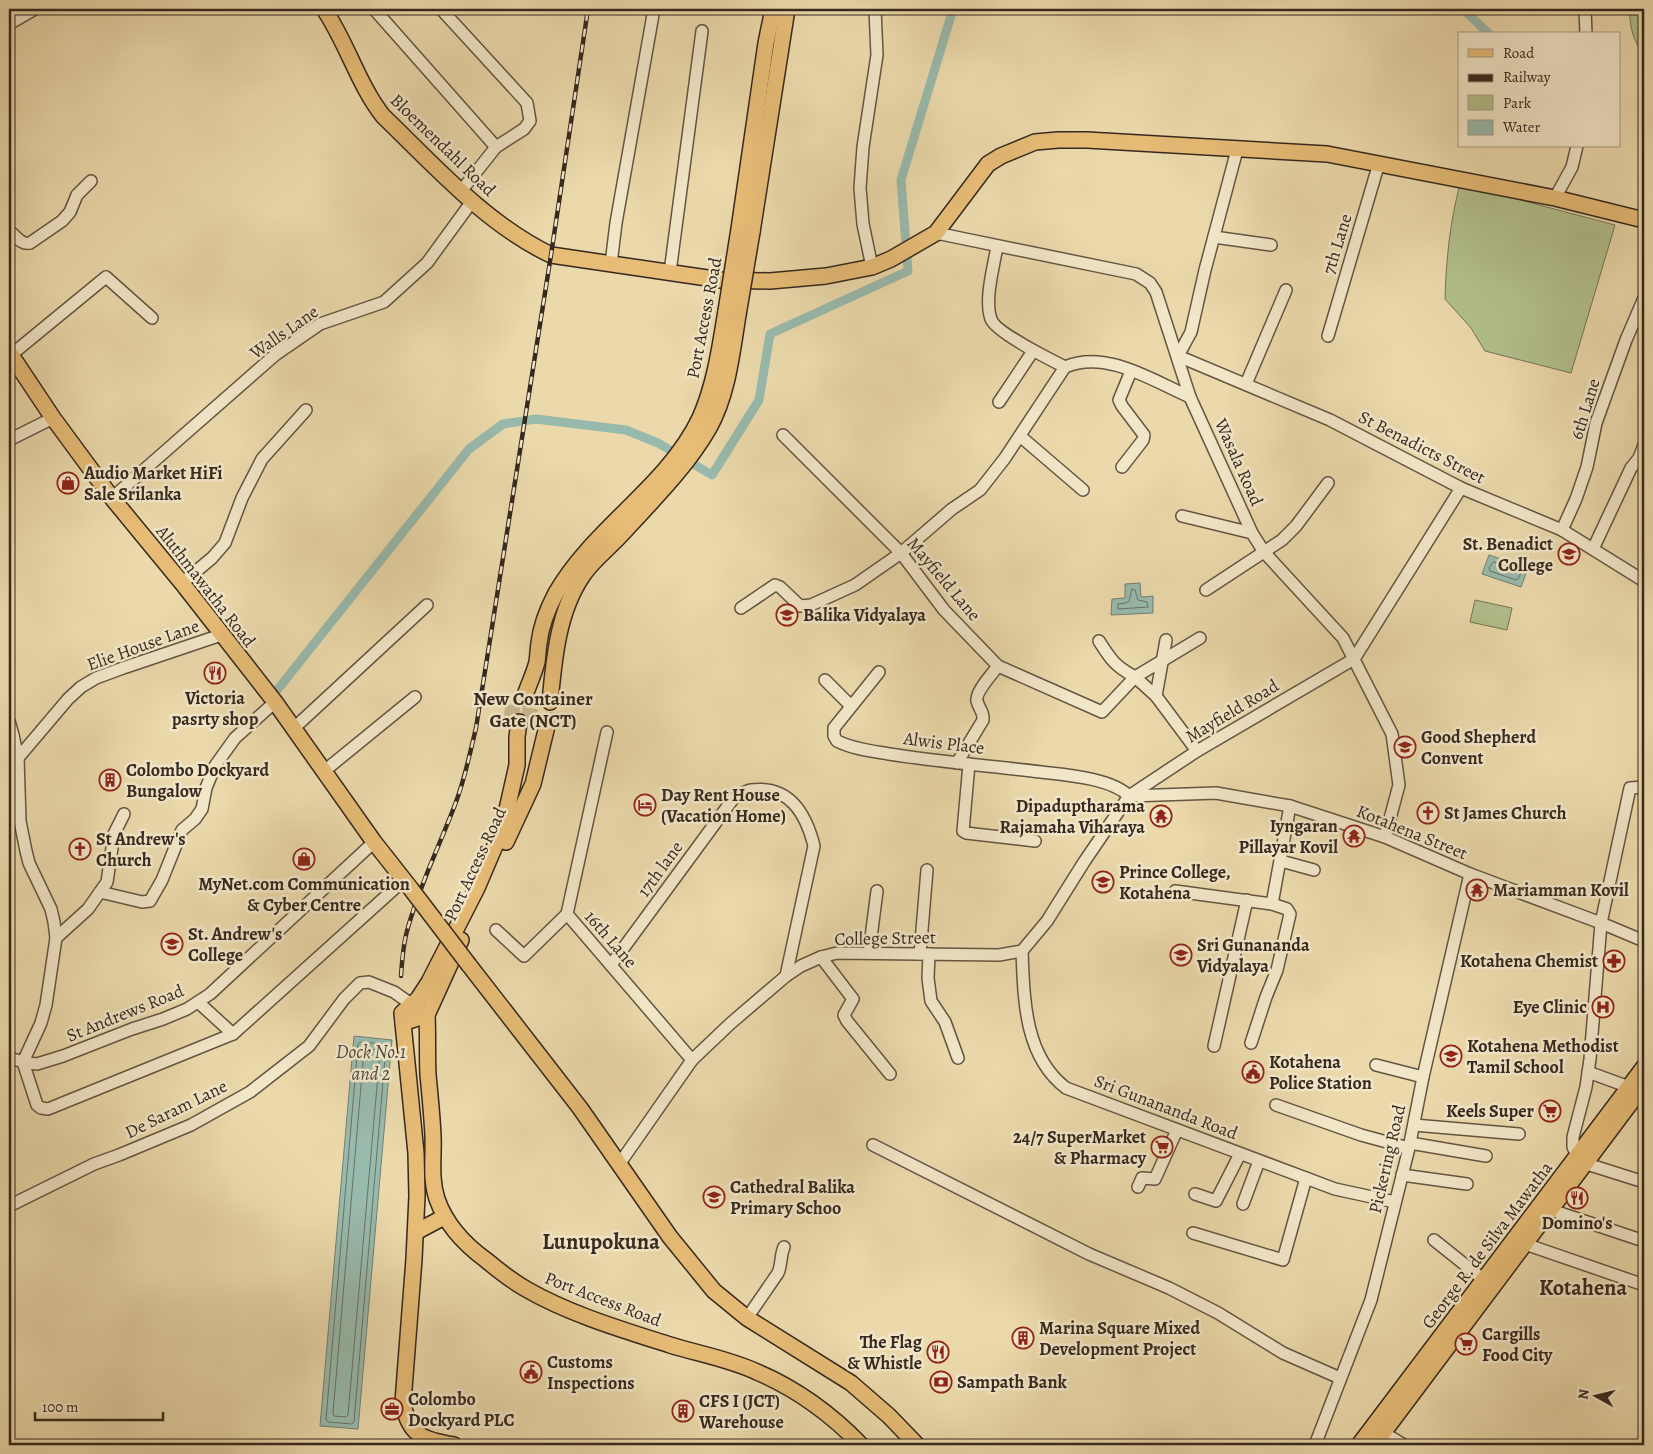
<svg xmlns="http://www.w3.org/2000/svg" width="1653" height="1454" font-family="Alegreya,serif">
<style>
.green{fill:#b2c08d;stroke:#747456}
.water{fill:#98baad;stroke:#718074}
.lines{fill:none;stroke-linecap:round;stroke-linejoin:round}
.shore{stroke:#677266;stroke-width:1}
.canal{stroke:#98baad;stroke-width:9}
.major-tunnel{stroke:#c7b68f;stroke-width:15;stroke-dasharray:15 8;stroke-linecap:butt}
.minor-casing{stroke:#635542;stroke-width:14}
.major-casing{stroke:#36291f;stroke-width:18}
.minor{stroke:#f2e6c8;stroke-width:11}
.major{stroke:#e6bc76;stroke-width:15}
.rail-casing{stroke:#36291f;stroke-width:4.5}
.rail{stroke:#f2e6c8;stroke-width:2.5;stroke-dasharray:8;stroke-linecap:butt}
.major-bridge-casing{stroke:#36291f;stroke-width:18;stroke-linecap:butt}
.major-bridge{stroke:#e6bc76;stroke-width:15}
.labels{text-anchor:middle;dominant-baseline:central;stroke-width:5;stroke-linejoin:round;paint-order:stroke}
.street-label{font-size:18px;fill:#36291f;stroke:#f2e6c8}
.poi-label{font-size:18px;font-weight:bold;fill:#36291f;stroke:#f2e6c8;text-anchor:start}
.neighbourhood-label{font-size:19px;font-weight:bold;fill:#36291f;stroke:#f2e6c8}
.water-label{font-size:19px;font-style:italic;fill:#4e4d42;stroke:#f2e6c8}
.district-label{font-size:22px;font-weight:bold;fill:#36291f;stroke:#f2e6c8}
</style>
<rect width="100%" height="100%" fill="#ebd9ab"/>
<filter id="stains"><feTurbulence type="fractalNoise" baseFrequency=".004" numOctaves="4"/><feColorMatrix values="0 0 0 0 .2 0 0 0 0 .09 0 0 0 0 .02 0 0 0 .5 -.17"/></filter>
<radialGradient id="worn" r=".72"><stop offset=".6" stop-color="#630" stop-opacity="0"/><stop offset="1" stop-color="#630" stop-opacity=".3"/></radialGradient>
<g class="green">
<path d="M1629 9H1644V56C1632 38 1631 30 1629 9Z"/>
<path d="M1460 184 1615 225 1571 373 1485 351 1471 328 1445 299C1446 260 1450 222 1460 184Z"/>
<path d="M1475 600 1512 608 1507 630 1470 622Z"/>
</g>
<g class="water">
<path d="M1489 555 1528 568 1521 587 1482 574Z"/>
<path d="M1140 583 1141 597 1153 596V613L1111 615 1112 599 1125 598V584Z"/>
<path d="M354 1036 392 1040 358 1429 320 1426Z"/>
</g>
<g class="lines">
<g class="shore">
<path d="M1494 562 1520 571 1521 573 1518 579 1516 580 1490 571 1489 568Z"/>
<path d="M1132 589 1135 590 1138 600 1147 602 1148 607 1118 609V604L1126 603 1129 601Z"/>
<path d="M361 1042 384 1044 386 1046 354 1422 352 1424 328 1422 326 1419 358 1044Z"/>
<path d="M366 1049 378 1050 380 1052 348 1415 346 1417 334 1416 333 1413 364 1051Z"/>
</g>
<g class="canal">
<path d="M1463 9 1489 34"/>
<path d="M278 689 469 449 503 424 536 419 626 430 658 443 712 475 759 400 770 334 908 271 901 180 953 9"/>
</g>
<g class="major-tunnel">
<path d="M511 720 514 696"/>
<path d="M528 723 532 699"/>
<path d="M553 727 557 715 558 703"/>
</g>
<g class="minor-casing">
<g id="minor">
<path d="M374 9 496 147 461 191"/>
<path d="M441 9 527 103 530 121 524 129 496 147"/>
<path d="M1585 9 1586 34"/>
<path d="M9 24 35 9"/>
<path d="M1237 150 1205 270 1191 332 1178 356 1330 420 1461 488 1562 530 1644 581"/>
<path d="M1555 198 1572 167 1577 146"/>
<path d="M9 231C16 235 20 245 30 243L62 221 70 212 77 195 91 181"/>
<path d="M936 233 1136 274 1150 283 1156 292 1190 397 1252 533 1264 552 1343 638 1392 734 1399 785 1385 837"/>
<path d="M1214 237 1271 245"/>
<path d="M997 246C994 266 984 299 991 319 995 332 1051 360 1065 367"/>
<path d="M611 264 616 223 654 9"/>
<path d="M872 267 863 224 860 188 863 147 877 55 875 9"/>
<path d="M670 272 702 31"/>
<path d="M1328 336 1379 163"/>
<path d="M11 355 106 277 152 318"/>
<path d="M1246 384 1286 290"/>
<path d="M999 402 1033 351"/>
<path d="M783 435 901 553 944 610 998 666 1102 712 1135 677 1156 696 1197 751"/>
<path d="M1020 436 1083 490"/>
<path d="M9 440 53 418"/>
<path d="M1122 467 1143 440 1144 435 1122 406 1119 400 1131 371"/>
<path d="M112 498 275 355 320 324 384 302 427 263 473 200"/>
<path d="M1182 516 1252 533"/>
<path d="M1562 530 1576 499 1587 467 1596 423 1626 340 1644 298"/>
<path d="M1593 549 1631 468 1639 458 1644 445"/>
<path d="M182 583 212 558 225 543 242 498 262 459 306 410"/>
<path d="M1206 590 1282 540 1296 526 1328 483"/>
<path d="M741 608 775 585 780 587 800 606 811 605 855 585 901 553 952 509 980 490 1005 458 1065 367C1106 349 1153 381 1190 397"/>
<path d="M1099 641C1111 660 1115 666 1135 677L1200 638"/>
<path d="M879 672 834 728V736L837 741C853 749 872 751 889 754 940 762 991 766 1041 772 1066 775 1111 778 1129 796"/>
<path d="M825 680 851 706"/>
<path d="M1156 696 1166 640"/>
<path d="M9 721 13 735 18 758 20 821 26 851 29 863 51 909 54 922 56 938 46 1005 41 1023 23 1062 37 1105 41 1108 48 1109 233 1034 404 880"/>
<path d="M293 729 427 605"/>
<path d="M18 758 68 699 81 687 96 678 123 668 221 635"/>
<path d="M957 763 983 720C984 712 979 709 977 701 975 692 993 673 998 666"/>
<path d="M969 764 963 831 966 833 1035 841"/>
<path d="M323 772 415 697"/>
<path d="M1644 787 1630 788 1601 923 1590 1059 1586 1087 1573 1137V1147L1577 1156 1587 1164 1644 1182"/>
<path d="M1130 796 1216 793 1290 806 1385 837 1470 874 1601 923 1644 941"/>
<path d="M1281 861 1314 870"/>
<path d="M1175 891 1272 904 1290 806"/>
<path d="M100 892 142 902 150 901 162 880 182 830 195 819 202 809 206 788 215 766 235 738 275 702"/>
<path d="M567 914 692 1060"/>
<path d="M567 914 607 732"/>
<path d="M496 930 524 956 567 914"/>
<path d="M56 938 88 909 107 882 114 834 124 814"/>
<path d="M1022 951C1024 999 1024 1056 1066 1088L1335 1189 1395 1202"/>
<path d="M869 953 877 891"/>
<path d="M920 954 927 870"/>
<path d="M929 954 928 978 931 1001 945 1022 958 1058"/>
<path d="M821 957 853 999 844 1015 847 1021 890 1074"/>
<path d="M611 965 733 799C739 796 745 791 751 790 790 785 806 814 814 846L786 976"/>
<path d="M198 1002 233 1034"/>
<path d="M1251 1043 1266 997 1277 970 1290 914 1287 909 1272 904"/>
<path d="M1214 1046 1247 900"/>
<path d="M9 1058 28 1063 37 1064 63 1056 132 1029 163 1019 187 1009 210 994 374 842"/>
<path d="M1376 1065 1423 1077"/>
<path d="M1588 1072 1629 1087"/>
<path d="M1276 1105 1361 1135 1409 1148"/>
<path d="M1414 1125 1519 1134"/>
<path d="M1410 1143 1486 1156"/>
<path d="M873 1145 1089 1254 1169 1288 1218 1313 1283 1353 1340 1378"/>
<path d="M620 1163 692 1060 731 1023 786 976 801 966 821 957 837 953 999 955 1022 951 1047 921 1084 862 1129 796 1197 751 1354 659 1461 488"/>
<path d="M1402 1175 1467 1184"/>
<path d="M1138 1187 1142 1178 1155 1179 1177 1130"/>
<path d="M1195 1194 1216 1201 1240 1154"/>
<path d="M1243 1204 1259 1161"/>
<path d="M9 1206 94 1164 119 1155 191 1125 250 1092 309 1046 344 999 360 983 369 982 394 992 411 1004"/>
<path d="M1551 1210 1644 1241"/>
<path d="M1193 1233 1283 1260 1306 1178"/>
<path d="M1434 1240 1484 1280"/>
<path d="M1525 1244 1644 1285"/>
<path d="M747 1318 778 1273C782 1264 780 1256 784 1247"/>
<path d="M1377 1429 1404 1445"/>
<path d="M1315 1445 1371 1300 1409 1148 1423 1077 1470 874"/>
</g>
</g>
<g class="major-casing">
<g id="major">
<path d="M324 9C347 43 358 84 383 116 435 166 486 224 551 255L721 280 770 281 826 276 872 267 891 259 936 233 988 164 1001 156 1035 142 1058 140H1087L1327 154 1555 198 1644 220"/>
<path d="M739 229 766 43 773 9"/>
<path d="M752 232 787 9"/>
<path d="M9 352 53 418 112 498 182 583 275 702 374 842 411 889"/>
<path d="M524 698C528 686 534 674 537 662 538 656 538 649 539 643 541 626 548 608 556 593 594 527 667 487 700 418 715 384 720 347 726 311"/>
<path d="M550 702C554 659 558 611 583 575 593 560 608 549 620 536 651 502 686 468 709 428 728 394 732 352 738 315"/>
<path d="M506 842 533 784 547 726"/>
<path d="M469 965 580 1108 670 1237 714 1291 747 1318 851 1383 889 1416 917 1445"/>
<path d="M411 1004 427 1015C428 1035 427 1055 428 1075 430 1095 432 1115 433 1136 434 1157 430 1178 437 1199 446 1225 464 1244 486 1260 498 1270 512 1281 526 1289 569 1314 623 1330 670 1345 699 1354 729 1359 757 1372 797 1389 831 1414 861 1445"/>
<path d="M403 1023 427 1015 461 940"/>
<path d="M416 1232 444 1217"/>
<path d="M454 1445C423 1440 408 1435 403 1402L414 1259 417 1196 416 1153 402 1013 418 999 429 982 477 888 503 827 517 765V737L519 722"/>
<path d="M1359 1445 1644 1067"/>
<path d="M1374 1445 1644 1085"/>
</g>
</g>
<use href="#minor" class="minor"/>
<use href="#major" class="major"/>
<g class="rail-casing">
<path id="rail" d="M401 976C402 961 403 946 407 931 419 886 440 845 456 802 465 778 470 753 476 728L551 255 588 9"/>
</g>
<use href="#rail" class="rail"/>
<g class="major-bridge-casing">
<g id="major-bridge">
<path d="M726 311 739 229"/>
<path d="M738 315 752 232"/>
<path d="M411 889 469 965"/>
</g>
</g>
<use href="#major-bridge" class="major-bridge"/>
</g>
<defs>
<g id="shop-ring" transform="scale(1.125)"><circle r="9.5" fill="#f2e6c8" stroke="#8f2418" stroke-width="1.5"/><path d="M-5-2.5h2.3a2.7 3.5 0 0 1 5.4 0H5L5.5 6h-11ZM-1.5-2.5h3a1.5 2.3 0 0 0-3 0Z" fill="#8f2418"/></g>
<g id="school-ring" transform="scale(1.125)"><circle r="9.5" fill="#f2e6c8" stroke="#8f2418" stroke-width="1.5"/><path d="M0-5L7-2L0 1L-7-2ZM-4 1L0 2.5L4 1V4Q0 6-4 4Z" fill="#8f2418"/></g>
<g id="restaurant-ring" transform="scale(1.125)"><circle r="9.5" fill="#f2e6c8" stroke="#8f2418" stroke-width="1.5"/><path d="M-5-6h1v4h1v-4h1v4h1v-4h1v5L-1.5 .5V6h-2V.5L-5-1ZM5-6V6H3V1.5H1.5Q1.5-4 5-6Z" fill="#8f2418"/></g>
<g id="building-ring" transform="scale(1.125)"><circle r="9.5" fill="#f2e6c8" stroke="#8f2418" stroke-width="1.5"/><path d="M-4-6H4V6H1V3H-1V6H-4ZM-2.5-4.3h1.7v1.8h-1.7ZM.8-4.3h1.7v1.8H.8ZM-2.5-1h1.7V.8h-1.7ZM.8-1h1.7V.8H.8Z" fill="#8f2418"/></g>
<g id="hotel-ring" transform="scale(1.125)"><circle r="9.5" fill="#f2e6c8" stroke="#8f2418" stroke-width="1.5"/><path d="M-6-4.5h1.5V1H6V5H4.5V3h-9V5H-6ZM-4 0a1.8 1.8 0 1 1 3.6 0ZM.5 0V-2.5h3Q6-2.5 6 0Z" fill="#8f2418"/></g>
<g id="church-ring" transform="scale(1.125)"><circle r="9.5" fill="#f2e6c8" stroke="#8f2418" stroke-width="1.5"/><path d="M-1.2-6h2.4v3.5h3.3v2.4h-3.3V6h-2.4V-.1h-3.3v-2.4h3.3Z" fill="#8f2418"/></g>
<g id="temple-ring" transform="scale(1.125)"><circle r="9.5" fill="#f2e6c8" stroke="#8f2418" stroke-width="1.5"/><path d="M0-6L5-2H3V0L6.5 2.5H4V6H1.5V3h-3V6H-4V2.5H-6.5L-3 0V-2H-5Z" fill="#8f2418"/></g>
<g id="pharmacy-ring" transform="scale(1.125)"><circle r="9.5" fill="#f2e6c8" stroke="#8f2418" stroke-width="1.5"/><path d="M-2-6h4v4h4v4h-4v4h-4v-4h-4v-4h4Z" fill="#8f2418"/></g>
<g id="hospital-ring" transform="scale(1.125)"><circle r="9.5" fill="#f2e6c8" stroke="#8f2418" stroke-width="1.5"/><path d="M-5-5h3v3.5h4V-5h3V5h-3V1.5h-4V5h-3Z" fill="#8f2418"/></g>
<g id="civic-ring" transform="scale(1.125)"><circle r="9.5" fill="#f2e6c8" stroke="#8f2418" stroke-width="1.5"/><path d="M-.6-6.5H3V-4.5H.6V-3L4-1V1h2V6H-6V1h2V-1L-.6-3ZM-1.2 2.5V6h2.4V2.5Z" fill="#8f2418"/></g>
<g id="supermarket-ring" transform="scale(1.125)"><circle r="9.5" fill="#f2e6c8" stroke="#8f2418" stroke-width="1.5"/><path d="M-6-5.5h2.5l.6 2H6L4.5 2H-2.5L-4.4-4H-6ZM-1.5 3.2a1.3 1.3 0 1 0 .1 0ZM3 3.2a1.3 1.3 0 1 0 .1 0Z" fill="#8f2418"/></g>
<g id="bank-ring" transform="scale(1.125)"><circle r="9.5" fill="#f2e6c8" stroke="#8f2418" stroke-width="1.5"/><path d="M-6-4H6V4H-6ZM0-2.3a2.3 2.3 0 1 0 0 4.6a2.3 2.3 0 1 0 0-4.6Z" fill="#8f2418"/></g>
<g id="office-ring" transform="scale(1.125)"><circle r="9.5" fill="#f2e6c8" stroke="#8f2418" stroke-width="1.5"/><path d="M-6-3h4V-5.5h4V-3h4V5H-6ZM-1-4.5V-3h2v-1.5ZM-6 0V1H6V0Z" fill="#8f2418"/></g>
</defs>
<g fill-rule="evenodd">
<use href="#shop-ring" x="68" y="483"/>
<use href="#school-ring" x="1569" y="554"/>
<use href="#school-ring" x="787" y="615"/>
<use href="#restaurant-ring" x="215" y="673"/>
<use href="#school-ring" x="1405" y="747"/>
<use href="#building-ring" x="110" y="780"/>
<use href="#hotel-ring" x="645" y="805"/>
<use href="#church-ring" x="1428" y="813"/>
<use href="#temple-ring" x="1161" y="816"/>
<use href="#temple-ring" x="1354" y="836"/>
<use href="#church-ring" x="80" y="849"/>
<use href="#shop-ring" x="304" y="859"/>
<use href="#school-ring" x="1103" y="882"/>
<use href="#temple-ring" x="1477" y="890"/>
<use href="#school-ring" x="172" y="944"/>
<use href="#school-ring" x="1181" y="955"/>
<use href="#pharmacy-ring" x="1614" y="961"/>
<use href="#hospital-ring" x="1603" y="1007"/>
<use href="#school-ring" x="1451" y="1056"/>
<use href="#civic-ring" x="1253" y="1072"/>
<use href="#supermarket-ring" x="1550" y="1111"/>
<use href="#supermarket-ring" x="1162" y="1147"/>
<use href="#school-ring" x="714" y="1197"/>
<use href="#restaurant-ring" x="1577" y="1198"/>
<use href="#building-ring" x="1023" y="1338"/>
<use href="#supermarket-ring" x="1466" y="1344"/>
<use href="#restaurant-ring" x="938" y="1352"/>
<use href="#civic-ring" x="531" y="1372"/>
<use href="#bank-ring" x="941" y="1382"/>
<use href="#office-ring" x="392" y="1409"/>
<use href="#building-ring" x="683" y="1411"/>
</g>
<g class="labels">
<g class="street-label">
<text transform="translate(443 145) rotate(44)">Bloemendahl Road</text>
<text transform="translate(1337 244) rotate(-73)">7th Lane</text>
<text transform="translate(704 318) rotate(-79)">Port Access Road</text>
<text transform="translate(284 332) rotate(-35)">Walls Lane</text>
<text transform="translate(1585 409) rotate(-73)">6th Lane</text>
<text transform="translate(1422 447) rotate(27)">St Benadicts Street</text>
<text transform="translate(1239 462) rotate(66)">Wasala Road</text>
<text transform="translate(944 579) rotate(50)">Mayfield Lane</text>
<text transform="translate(206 586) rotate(52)">Aluthmawatha Road</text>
<text transform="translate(143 645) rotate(-20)">Elie House Lane</text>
<text transform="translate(1232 711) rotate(-31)">Mayfield Road</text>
<text transform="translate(944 743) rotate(7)">Alwis Place</text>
<text transform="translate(1412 832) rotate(22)">Kotahena Street</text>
<text transform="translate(475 864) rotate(-65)">Port Access Road</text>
<text transform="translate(660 869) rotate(-54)">17th lane</text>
<text transform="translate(885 938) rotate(-1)">College Street</text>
<text transform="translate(611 939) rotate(49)">16th Lane</text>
<text transform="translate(125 1013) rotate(-22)">St Andrews Road</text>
<text transform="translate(1166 1107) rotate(21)">Sri Gunananda Road</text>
<text transform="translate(176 1109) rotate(-26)">De Saram Lane</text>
<text transform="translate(1387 1159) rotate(-77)">Pickering Road</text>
<text transform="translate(1487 1245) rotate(-53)">George R. de Silva Mawatha</text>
<text transform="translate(603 1299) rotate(21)">Port Access Road</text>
</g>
<g class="poi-label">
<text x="84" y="473">Audio Market HiFi<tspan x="84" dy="21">Sale Srilanka</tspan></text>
<text x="1553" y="544" text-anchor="end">St. Benadict<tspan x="1553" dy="21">College</tspan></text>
<text x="803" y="615">Balika Vidyalaya</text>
<text x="215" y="698" text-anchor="middle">Victoria<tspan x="215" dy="21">pasrty shop</tspan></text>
<text x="1421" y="737">Good Shepherd<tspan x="1421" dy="21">Convent</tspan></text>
<text x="126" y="770">Colombo Dockyard<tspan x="126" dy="21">Bungalow</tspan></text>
<text x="661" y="795">Day Rent House<tspan x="661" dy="21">(Vacation Home)</tspan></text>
<text x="1145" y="806" text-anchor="end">Dipaduptharama<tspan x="1145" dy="21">Rajamaha Viharaya</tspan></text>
<text x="1444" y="813">St James Church</text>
<text x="1338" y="826" text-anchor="end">Iyngaran<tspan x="1338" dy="21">Pillayar Kovil</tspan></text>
<text x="96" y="839">St Andrew's<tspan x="96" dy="21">Church</tspan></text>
<text x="1119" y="872">Prince College,<tspan x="1119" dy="21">Kotahena</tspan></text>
<text x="304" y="884" text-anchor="middle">MyNet.com Communication<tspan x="304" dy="21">&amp; Cyber Centre</tspan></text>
<text x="1493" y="890">Mariamman Kovil</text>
<text x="188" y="934">St. Andrew's<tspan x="188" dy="21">College</tspan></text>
<text x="1197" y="945">Sri Gunananda<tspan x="1197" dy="21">Vidyalaya</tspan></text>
<text x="1598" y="961" text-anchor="end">Kotahena Chemist</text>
<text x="1587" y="1007" text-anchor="end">Eye Clinic</text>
<text x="1467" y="1046">Kotahena Methodist<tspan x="1467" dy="21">Tamil School</tspan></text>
<text x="1269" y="1062">Kotahena<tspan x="1269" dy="21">Police Station</tspan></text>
<text x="1534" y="1111" text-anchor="end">Keels Super</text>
<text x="1146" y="1137" text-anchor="end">24/7 SuperMarket<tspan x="1146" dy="21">&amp; Pharmacy</tspan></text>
<text x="730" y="1187">Cathedral Balika<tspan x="730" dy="21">Primary Schoo</tspan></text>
<text x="1577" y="1223" text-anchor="middle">Domino's</text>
<text x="1039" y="1328">Marina Square Mixed<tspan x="1039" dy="21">Development Project</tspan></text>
<text x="1482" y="1334">Cargills<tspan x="1482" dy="21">Food City</tspan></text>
<text x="922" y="1342" text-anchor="end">The Flag<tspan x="922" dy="21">&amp; Whistle</tspan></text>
<text x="547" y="1362">Customs<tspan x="547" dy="21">Inspections</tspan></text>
<text x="957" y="1382">Sampath Bank</text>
<text x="408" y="1399">Colombo<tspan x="408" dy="21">Dockyard PLC</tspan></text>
<text x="699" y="1401">CFS I (JCT)<tspan x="699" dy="21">Warehouse</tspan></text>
</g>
<g class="neighbourhood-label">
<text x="533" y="699">New Container<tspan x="533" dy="22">Gate (NCT)</tspan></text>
</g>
<g class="water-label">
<text x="371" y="1052">Dock No.1<tspan x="371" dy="22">and 2</tspan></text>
</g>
<g class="district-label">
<text x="601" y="1242">Lunupokuna</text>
<text x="1583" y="1288">Kotahena</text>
</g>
</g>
<rect width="1653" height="1454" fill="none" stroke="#ebd9ab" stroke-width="30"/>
<rect x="10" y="10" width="1633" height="1434" fill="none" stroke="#36291f" stroke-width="2.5"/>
<rect x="15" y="15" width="1623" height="1424" fill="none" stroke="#36291f"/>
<rect x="1458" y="32" width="162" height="115" fill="#f2e6c8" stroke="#a79a84"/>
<rect x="1468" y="49" width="25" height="8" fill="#e6bc76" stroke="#a79a84"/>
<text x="1503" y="58" font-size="15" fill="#36291f">Road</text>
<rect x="1468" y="74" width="25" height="8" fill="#36291f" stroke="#a79a84"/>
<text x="1503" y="82" font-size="15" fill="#36291f">Railway</text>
<rect x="1468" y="95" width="25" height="15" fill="#b2c08d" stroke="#a79a84"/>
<text x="1503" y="108" font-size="15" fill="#36291f">Park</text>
<rect x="1468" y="120" width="25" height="15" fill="#98baad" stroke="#a79a84"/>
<text x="1503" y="132" font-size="15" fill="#36291f">Water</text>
<g transform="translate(1596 1396) rotate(278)" stroke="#f2e6c8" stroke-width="4" paint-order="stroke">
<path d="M0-4L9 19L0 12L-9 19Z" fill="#36291f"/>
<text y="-8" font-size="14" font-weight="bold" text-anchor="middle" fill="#36291f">N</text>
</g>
<path d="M35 1412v8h128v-8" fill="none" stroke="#36291f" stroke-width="2.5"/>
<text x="42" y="1412" font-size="15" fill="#36291f" stroke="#f2e6c8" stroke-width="4" paint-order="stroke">100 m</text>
<rect width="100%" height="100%" filter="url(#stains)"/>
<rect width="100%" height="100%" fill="url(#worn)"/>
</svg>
